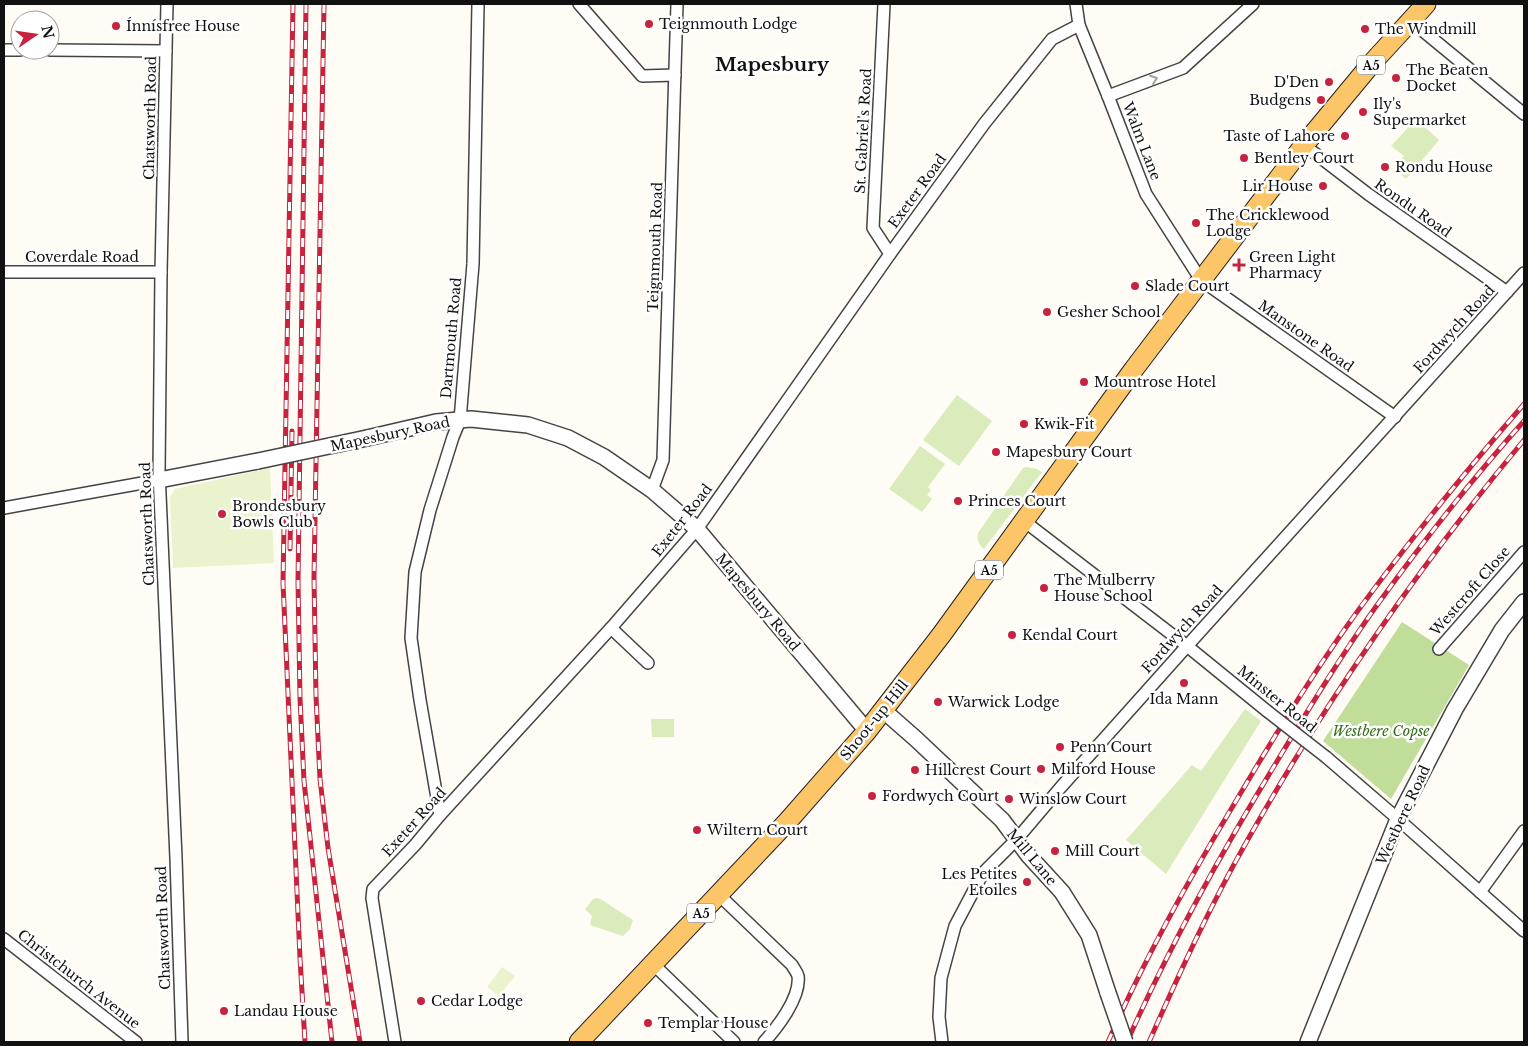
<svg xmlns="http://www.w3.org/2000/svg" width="1528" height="1046" font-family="'Libre Baskerville',serif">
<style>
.green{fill:#daecbc}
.forest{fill:#c0dd9a}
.pitch{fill:#eaf3ce}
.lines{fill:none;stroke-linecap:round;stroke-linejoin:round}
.minor-casing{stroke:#444;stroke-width:14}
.tertiary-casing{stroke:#444;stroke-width:18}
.primary-casing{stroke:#222;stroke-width:21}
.minor{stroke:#fff;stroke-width:11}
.tertiary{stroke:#fff;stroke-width:15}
.primary{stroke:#fcc668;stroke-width:19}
.rail-casing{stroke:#c7233e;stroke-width:5}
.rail{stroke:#fff;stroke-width:3;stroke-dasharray:9;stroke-linecap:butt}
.minor-bridge-casing{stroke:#444;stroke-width:14;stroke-linecap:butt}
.tertiary-bridge-casing{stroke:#444;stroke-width:18;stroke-linecap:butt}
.minor-bridge{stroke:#fff;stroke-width:11}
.tertiary-bridge{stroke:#fff;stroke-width:15}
.oneway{stroke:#a0a0a0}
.poi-dot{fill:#c7233e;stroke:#fff;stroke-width:2}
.labels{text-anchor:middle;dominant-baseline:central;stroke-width:5;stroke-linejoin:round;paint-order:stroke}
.shield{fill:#fff;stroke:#585858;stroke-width:1}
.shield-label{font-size:12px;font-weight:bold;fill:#111}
.poi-label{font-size:14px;fill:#111;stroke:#fff;text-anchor:start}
.street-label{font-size:14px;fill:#111;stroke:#fff}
.park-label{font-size:14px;font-style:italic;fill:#376c1d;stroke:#fff}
.district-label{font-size:19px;font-weight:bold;fill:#111;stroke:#fff}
</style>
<rect width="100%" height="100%" fill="#fffcf5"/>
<g class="green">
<path d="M1416 119 1439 140 1406 179 1394 169 1404 156 1391 146Z"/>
<path d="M957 395 992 421 959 466 923 440Z"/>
<path d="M920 446 945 464 928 487 931 490 927 495 932 499 922 512 889 489Z"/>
<path d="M1026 467 1037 469 1042 472 984 549C978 544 977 540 978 533L1023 468Z"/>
<path d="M1245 709 1261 721 1166 874 1126 840 1192 765 1201 771Z"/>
<path d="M651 719H674V737H652Z"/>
<path d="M598 898 602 900 633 920 630 929 623 936 590 925 592 916 585 909 593 899Z"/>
</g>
<path class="forest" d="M1402 622 1469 665 1391 799 1323 741Z"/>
<g class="pitch">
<path d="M270 468 274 563 173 568 170 497 175 489Z"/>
<path d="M502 967 515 976 499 996 487 987Z"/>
</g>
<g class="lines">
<g class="minor-casing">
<g id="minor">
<path d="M167 4 161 272 159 472 176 858 182 1042"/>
<path d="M579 4 642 76 675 75"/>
<path d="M884 4 873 228 890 254"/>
<path d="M1076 4 1079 25 1108 96 1146 194 1201 280 1395 417"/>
<path d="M1411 21 1524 114"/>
<path d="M4 50H20"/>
<path d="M50 50 166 51"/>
<path d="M1108 96 1183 68 1253 4"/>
<path d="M1304 145 1368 194 1507 292"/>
<path d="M4 272H161"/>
<path d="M652 490 663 460 677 4"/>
<path d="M4 508 159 480"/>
<path d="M1024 521 1187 646 1267 711"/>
<path d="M611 628 648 663"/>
<path d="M1439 649 1524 552"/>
<path d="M1326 757 1398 819 1524 931"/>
<path d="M440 815 420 700 411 638 415 572 430 510 453 437 460 420 473 264 478 4"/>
<path d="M1480 892 1524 831"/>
<path d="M719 895 792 965C794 969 797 972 798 976 801 997 777 1028 764 1042"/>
<path d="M4 939 136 1042"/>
<path d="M653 964 734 1042"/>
<path d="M395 1042 372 898 373 889 415 845 440 815 611 628 697 529 890 254 984 124 1052 39 1079 25"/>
<path d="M942 1042 939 1017 941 978 955 926 983 873 1017 839 1061 787 1187 646 1524 273"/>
</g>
</g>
<g class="tertiary-casing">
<g id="tertiary">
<path d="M367 438 436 422 471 419 528 425 568 438 604 457 652 490 697 529 867 731"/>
<path d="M159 480 258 461"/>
<path d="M883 710 916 739 1002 820 1029 856 1062 892 1089 935 1108 993"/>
<path d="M1308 1042 1398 819 1455 709 1502 630 1524 602"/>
</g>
</g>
<g class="primary-casing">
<path id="primary" d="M579 1042 788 821 867 731 942 634 1134 369 1304 145 1372 63 1426 4"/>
</g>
<use href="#minor" class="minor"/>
<use href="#tertiary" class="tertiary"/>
<use href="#primary" class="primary"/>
<g class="rail-casing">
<g id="rail">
<path d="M293 4 283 583 300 958 305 1042"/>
<path d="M306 4 298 581 300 698 304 781 332 1042"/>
<path d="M324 4 314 578 316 696 320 779 328 848 360 1042"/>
<path d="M290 549 292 431"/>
<path d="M1108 1042C1143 962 1185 886 1230 811 1275 735 1321 659 1374 589 1422 525 1472 464 1524 404"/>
<path d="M1127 1042C1170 945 1221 853 1276 763 1309 708 1343 652 1380 601 1425 539 1473 478 1524 421"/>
<path d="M1149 1042C1179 974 1210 906 1247 841 1327 699 1420 565 1524 440"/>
</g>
</g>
<use href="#rail" class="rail"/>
<g class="minor-bridge-casing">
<path id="minor-bridge" d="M1267 711 1326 757"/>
</g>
<g class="tertiary-bridge-casing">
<g id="tertiary-bridge">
<path d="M258 461 367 438"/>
<path d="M1108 993 1125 1042"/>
</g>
</g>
<use href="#minor-bridge" class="minor-bridge"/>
<use href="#tertiary-bridge" class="tertiary-bridge"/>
</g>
<defs><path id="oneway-chevron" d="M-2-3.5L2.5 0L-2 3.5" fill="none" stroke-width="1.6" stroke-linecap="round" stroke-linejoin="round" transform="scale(1.25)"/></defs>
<use class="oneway" href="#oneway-chevron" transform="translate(1154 79) rotate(-20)"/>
<g class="poi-dot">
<circle cx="649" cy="24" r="5"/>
<circle cx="116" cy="26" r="5"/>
<circle cx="1365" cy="29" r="5"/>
<circle cx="1396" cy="78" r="5"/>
<circle cx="1329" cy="82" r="5"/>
<circle cx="1321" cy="100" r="5"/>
<circle cx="1363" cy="112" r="5"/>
<circle cx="1345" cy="136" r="5"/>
<circle cx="1244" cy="158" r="5"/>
<circle cx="1385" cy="167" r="5"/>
<circle cx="1323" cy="186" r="5"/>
<circle cx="1196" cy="223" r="5"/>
<path d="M1236.5 257.5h5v5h5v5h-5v5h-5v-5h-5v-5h5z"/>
<circle cx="1135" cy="286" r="5"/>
<circle cx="1047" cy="312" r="5"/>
<circle cx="1084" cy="382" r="5"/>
<circle cx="1024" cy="424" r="5"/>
<circle cx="996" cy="452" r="5"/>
<circle cx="958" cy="501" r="5"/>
<circle cx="222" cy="514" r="5"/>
<circle cx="1044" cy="588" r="5"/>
<circle cx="1012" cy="635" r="5"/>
<circle cx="1184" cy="683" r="5"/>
<circle cx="938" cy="702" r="5"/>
<circle cx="1060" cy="747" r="5"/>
<circle cx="1041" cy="769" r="5"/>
<circle cx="915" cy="770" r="5"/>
<circle cx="872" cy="796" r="5"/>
<circle cx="1009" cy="799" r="5"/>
<circle cx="697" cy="830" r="5"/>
<circle cx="1055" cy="851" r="5"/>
<circle cx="1027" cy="882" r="5"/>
<circle cx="421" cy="1001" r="5"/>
<circle cx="224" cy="1011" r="5"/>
<circle cx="648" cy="1023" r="5"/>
</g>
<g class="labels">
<g class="shield">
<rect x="1357" y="55.5" width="28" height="19" rx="4"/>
<rect x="975" y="560.5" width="28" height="19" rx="4"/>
<rect x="687" y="903.5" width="28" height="19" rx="4"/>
</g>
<g class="shield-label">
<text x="1371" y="65">A5</text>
<text x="989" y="570">A5</text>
<text x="701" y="913">A5</text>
</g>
<g class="poi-label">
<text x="659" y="24">Teignmouth Lodge</text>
<text x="126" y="26">Ínnísfree House</text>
<text x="1375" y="29">The Windmill</text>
<text x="1406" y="70">The Beaten<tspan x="1406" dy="16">Docket</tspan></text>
<text x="1319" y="82" text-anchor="end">D'Den</text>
<text x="1311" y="100" text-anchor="end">Budgens</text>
<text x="1373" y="104">Ily's<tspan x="1373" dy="16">Supermarket</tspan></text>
<text x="1335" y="136" text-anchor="end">Taste of Lahore</text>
<text x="1254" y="158">Bentley Court</text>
<text x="1395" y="167">Rondu House</text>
<text x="1313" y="186" text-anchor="end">Lir House</text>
<text x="1206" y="215">The Cricklewood<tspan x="1206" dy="16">Lodge</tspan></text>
<text x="1249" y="257">Green Light<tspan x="1249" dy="16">Pharmacy</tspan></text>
<text x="1145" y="286">Slade Court</text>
<text x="1057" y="312">Gesher School</text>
<text x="1094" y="382">Mountrose Hotel</text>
<text x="1034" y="424">Kwik-Fit</text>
<text x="1006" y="452">Mapesbury Court</text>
<text x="968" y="501">Princes Court</text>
<text x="232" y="506">Brondesbury<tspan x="232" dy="16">Bowls Club</tspan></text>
<text x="1054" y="580">The Mulberry<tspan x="1054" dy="16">House School</tspan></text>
<text x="1022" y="635">Kendal Court</text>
<text x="1184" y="699" text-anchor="middle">Ida Mann</text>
<text x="948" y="702">Warwick Lodge</text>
<text x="1070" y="747">Penn Court</text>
<text x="1051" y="769">Milford House</text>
<text x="925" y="770">Hillcrest Court</text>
<text x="882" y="796">Fordwych Court</text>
<text x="1019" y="799">Winslow Court</text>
<text x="707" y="830">Wiltern Court</text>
<text x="1065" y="851">Mill Court</text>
<text x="1017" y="874" text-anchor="end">Les Petites<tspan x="1017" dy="16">Etoiles</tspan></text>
<text x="431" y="1001">Cedar Lodge</text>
<text x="234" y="1011">Landau House</text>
<text x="658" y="1023">Templar House</text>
</g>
<g class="street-label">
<text transform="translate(150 118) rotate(-89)">Chatsworth Road</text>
<text transform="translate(863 131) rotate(-87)">St. Gabriel's Road</text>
<text transform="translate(1142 141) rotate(69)">Walm Lane</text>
<text transform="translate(917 191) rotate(-54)">Exeter Road</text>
<text transform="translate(1413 208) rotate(35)">Rondu Road</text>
<text transform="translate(655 247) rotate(-88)">Teignmouth Road</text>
<text x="82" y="257">Coverdale Road</text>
<text transform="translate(1454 329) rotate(-48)">Fordwych Road</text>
<text transform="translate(1306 336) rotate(35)">Manstone Road</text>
<text transform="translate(451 338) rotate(-85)">Dartmouth Road</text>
<text transform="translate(390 434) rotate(-12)">Mapesbury Road</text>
<text transform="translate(682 520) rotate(-52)">Exeter Road</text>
<text transform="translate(147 524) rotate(-92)">Chatsworth Road</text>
<text transform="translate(1470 591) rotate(-49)">Westcroft Close</text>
<text transform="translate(758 602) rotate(50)">Mapesbury Road</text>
<text transform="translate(1182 629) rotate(-48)">Fordwych Road</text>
<text transform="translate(1277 699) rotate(39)">Minster Road</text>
<text transform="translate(874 720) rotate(-51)">Shoot-up Hill</text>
<text transform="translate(1403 815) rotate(-65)">Westbere Road</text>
<text transform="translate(414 822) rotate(-48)">Exeter Road</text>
<text transform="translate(1032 857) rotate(50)">Mill Lane</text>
<text transform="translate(163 928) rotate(-92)">Chatsworth Road</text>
<text transform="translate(79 979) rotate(38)">Christchurch Avenue</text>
</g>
<g class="park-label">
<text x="1381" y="731">Westbere Copse</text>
</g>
<g class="district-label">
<text x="772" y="64">Mapesbury</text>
</g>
</g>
<rect width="1528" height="1046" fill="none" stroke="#111111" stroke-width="10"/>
<g transform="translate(35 35) rotate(77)"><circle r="24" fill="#ffffff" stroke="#a0a0a0"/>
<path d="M0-4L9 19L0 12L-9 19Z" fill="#c7233e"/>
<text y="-8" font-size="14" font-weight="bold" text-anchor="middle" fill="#111111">N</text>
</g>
</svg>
